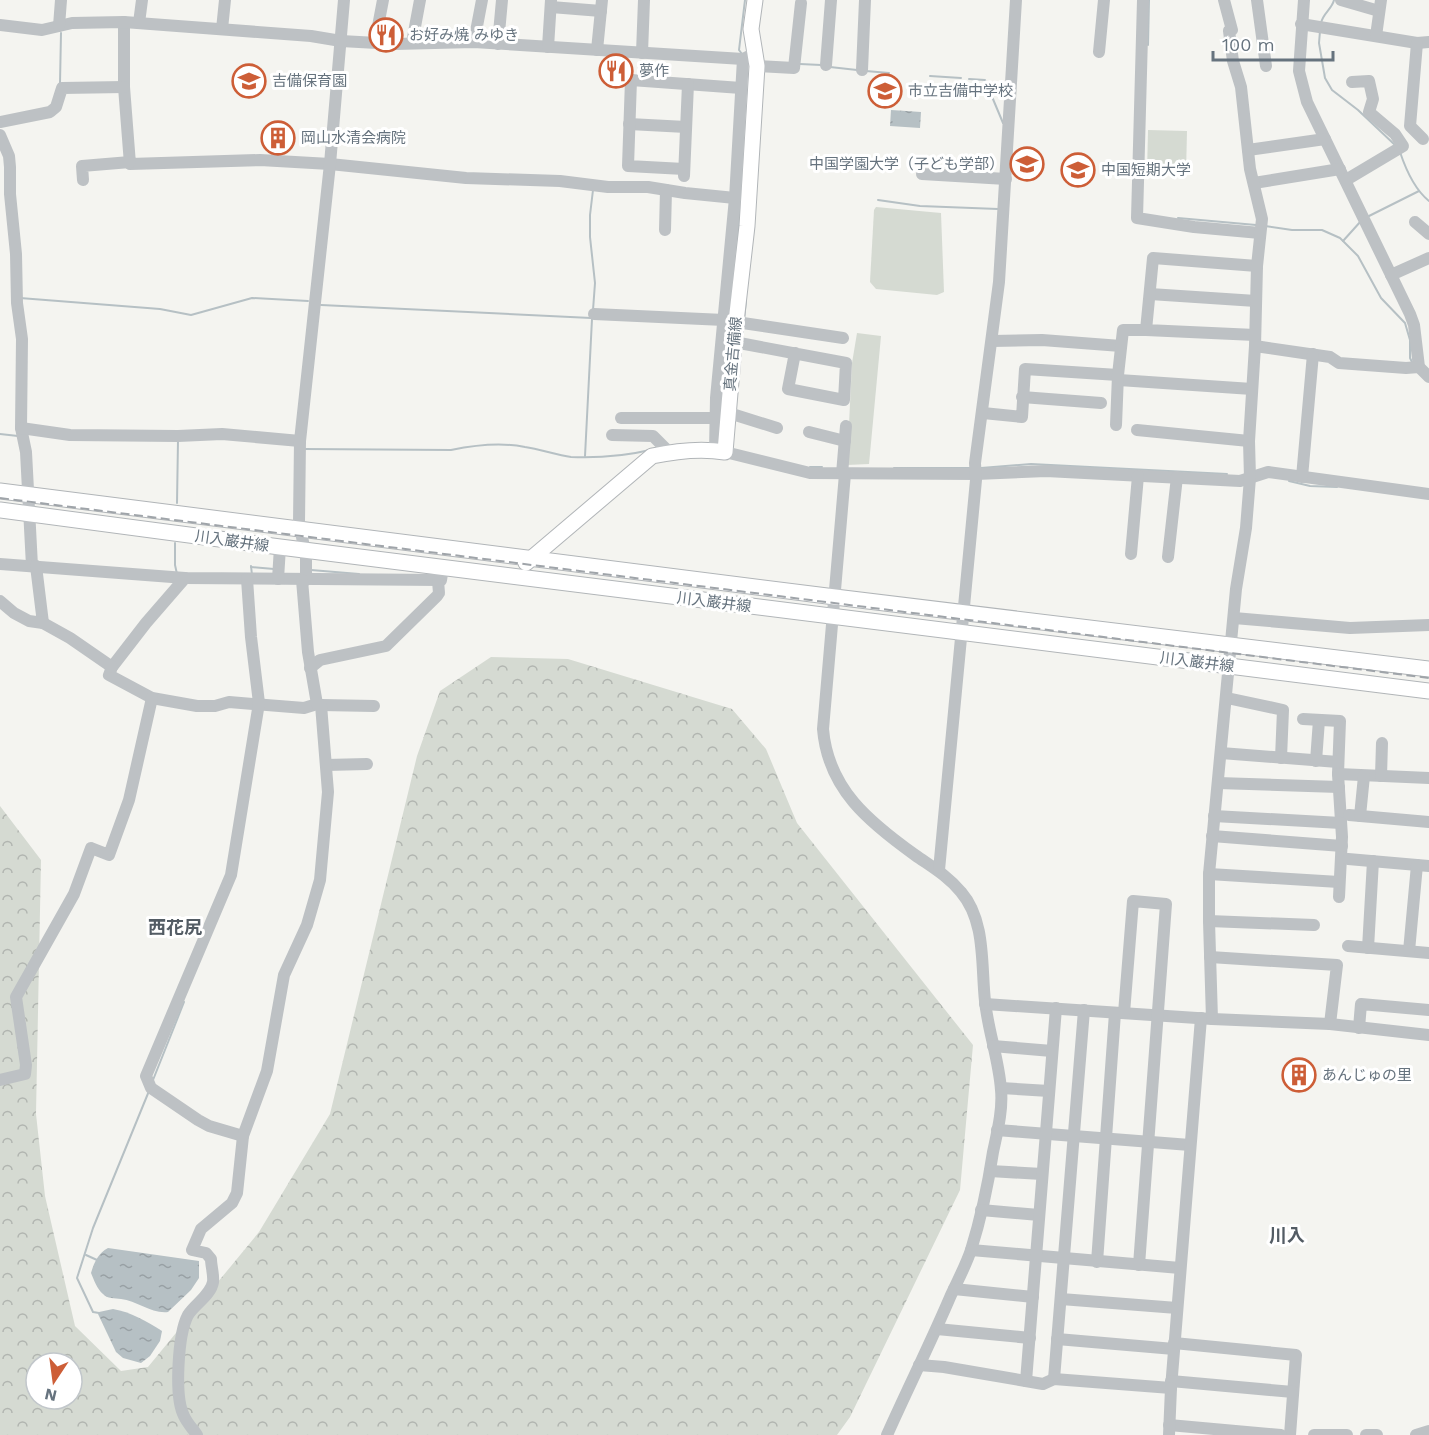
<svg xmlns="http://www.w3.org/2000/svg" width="1429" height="1435" font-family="'Work Sans','Noto Sans JP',sans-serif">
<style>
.forest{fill:url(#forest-crowns);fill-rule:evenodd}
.green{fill:#d5dad2}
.water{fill:url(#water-ripples)}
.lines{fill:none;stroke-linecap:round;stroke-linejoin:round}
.stream{stroke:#b6c0c4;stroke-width:2}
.major-casing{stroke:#b1b5b8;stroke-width:17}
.minor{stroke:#bdc1c4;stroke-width:12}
.major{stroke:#fff;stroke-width:15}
.rail{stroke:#9fa4a9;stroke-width:2;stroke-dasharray:9 4.5;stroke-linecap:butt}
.labels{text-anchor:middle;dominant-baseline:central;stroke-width:6;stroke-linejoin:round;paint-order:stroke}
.poi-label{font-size:15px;fill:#66737e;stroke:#fff;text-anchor:start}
.street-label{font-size:15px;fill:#66737e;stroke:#fff}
.quarter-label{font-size:18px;font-weight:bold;fill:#535c64;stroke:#fff}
</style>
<defs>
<pattern id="forest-crowns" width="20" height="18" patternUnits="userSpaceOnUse" patternTransform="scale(1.5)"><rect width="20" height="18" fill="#d5dad2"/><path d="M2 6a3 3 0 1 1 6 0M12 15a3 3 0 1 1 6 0" fill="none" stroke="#b1b5b0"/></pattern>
<pattern id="water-ripples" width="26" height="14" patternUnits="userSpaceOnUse" patternTransform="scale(1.5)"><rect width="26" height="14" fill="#b6c0c4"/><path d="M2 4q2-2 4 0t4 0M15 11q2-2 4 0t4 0" fill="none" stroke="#98a0a4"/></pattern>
</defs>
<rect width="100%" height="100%" fill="#f4f4f0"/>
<path class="forest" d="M491 657 568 659 732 709 766 749 797 823 973 1045 960 1190 850 1417 837 1435H0V806L41 860 36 1114 45 1196 75 1326 121 1371 148 1367 259 1232 330 1114 417 756 440 691ZM36 1363H72V1399H36Z"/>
<g class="green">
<path d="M1148 130 1187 131 1186 174 1147 173Z"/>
<path d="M876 207 941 213 944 292 937 295 876 289 870 282 874 210Z"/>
<path d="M857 333 881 336 869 464 847 465 852 363Z"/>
</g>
<g class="water">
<path d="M891 110 921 112 920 128 890 126Z"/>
<path d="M108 1248 199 1261V1278L191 1290 168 1312C152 1314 137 1301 121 1299 115 1298 107 1299 103 1294 97 1289 94 1280 91 1273 94 1263 98 1253 108 1248Z"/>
<path d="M113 1309C131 1312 146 1321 162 1331L160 1341 150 1356 141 1363 123 1358 116 1352 98 1314 99 1312Z"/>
</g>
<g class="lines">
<g class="stream">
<path d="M1321 23C1323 13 1332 9 1334 0"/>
<path d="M1320 31 1319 43 1325 78 1332 90 1358 110 1395 145"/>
<path d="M1148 45 1149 0"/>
<path d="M742 54 739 50 745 0"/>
<path d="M800 64 821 65"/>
<path d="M830 67 857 70"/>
<path d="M866 71 889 73"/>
<path d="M930 76 961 78"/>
<path d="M969 79 985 80 1003 123"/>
<path d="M60 83 61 33"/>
<path d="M1400 152C1406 170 1414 189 1429 201"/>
<path d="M878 200 920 206 998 209"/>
<path d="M1369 216 1419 191"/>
<path d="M1178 218 1256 225"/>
<path d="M1265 226 1292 230H1322L1340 238 1358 256 1381 298 1405 323 1410 340V358L1413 364"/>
<path d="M1343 241 1361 221"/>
<path d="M736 259 740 205"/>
<path d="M20 298 160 309 191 315 252 298 308 301"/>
<path d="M321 305 591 318"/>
<path d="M593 310 595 283 590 237V215L593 190"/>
<path d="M744 320 746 301"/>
<path d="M742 341 743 328"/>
<path d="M0 434 18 436"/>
<path d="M304 449 451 450C475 445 501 442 525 447 540 449 556 455 571 457 596 458 625 456 650 450"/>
<path d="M585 456 592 319"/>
<path d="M810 467H822"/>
<path d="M894 468H972"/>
<path d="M981 468 1031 464 1227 474"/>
<path d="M1289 481 1310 486 1337 487"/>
<path d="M177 503 178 440"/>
<path d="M175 543V565L177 574"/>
<path d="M251 566 252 575"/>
<path d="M251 567 274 569"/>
<path d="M311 570 359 574"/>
<path d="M153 1080 184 1002"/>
<path d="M86 1255 97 1260"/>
<path d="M99 1313 93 1312 77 1278 93 1228 149 1091"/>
</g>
<g class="major-casing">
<g id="major">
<path d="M0 491 835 597 1429 669"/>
<path d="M0 510 280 547 1429 691"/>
<path d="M526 563 652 456C675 451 701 448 725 452L736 322 747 226 757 66 751 29 755 0"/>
</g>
</g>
<g class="minor">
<path d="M1143 0 1137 218 1194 227 1260 233"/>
<path d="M1257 0 1266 66"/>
<path d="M1304 0 1299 71 1307 102 1410 314 1414 325 1419 367 1429 377"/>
<path d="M1341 0 1379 11"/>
<path d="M551 7 601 11"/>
<path d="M124 22V87L130 164 260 160 330 164 466 178 560 181 608 187H648L685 193 735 198"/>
<path d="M139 23 142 0"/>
<path d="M1301 24 1417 43 1429 42"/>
<path d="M0 25 42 30 72 23 124 22 311 36 341 41 395 44 474 42 743 59 755 53"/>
<path d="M59 26 61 0"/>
<path d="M222 29 225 0"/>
<path d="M1376 36 1381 0"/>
<path d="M375 42 383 0"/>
<path d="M474 42 482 0"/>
<path d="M412 43 420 0"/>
<path d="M1417 43 1410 126 1423 139"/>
<path d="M498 44 502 0"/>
<path d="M548 47 551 0"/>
<path d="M597 50 602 0"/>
<path d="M1099 52 1104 0"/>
<path d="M642 53 644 0"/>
<path d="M826 65 831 0"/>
<path d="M757 66 794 68 801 3"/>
<path d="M862 70 865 0"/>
<path d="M611 79 631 80"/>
<path d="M0 122 50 112 56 107 62 88 124 87"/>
<path d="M629 124 686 127"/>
<path d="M0 135 9 156 10 167V194L16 254 17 303 22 339 21 428 26 452 32 566"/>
<path d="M1248 150 1325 139"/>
<path d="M684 169 628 166 631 80 741 88"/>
<path d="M922 174 1006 179"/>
<path d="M684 176 688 84"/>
<path d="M83 180 82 166 130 162"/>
<path d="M1346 180 1403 146 1395 134 1369 112 1373 99 1369 81 1352 82"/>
<path d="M1254 183 1340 169"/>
<path d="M1415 222 1429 234"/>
<path d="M665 230 666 190"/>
<path d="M1391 275 1429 258"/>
<path d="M1150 294 1256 301"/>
<path d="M594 314 724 320"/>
<path d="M736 322 843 338"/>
<path d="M1255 335 1146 330 1153 258 1257 266"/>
<path d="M992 341 1042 340 1121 346"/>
<path d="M734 342 846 363 844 400 788 389 795 353"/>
<path d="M1255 346 1330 357 1339 363 1406 368 1419 367"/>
<path d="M1119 380 1252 389"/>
<path d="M1022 397 1101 403"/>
<path d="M729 413 777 428"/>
<path d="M983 413 1022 417 1025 369 1118 375"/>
<path d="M621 418H716"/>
<path d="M1116 425 1118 375 1123 330H1146"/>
<path d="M21 428 70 435 178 436 222 434 300 441"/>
<path d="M1137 430 1249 441"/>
<path d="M809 432 845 441"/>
<path d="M612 435 653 436 669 452"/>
<path d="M715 451 716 398 735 198 743 59"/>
<path d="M725 452 810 473 976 474 1046 471 1240 481 1268 472 1429 494"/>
<path d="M842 474 846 426"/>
<path d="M845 474 823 729C828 789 869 822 915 855 932 867 948 876 961 892 986 921 981 965 985 1001 988 1031 999 1060 1001 1090 1003 1110 997 1133 993 1152 988 1185 981 1218 971 1250 966 1265 958 1280 951 1295 931 1342 908 1388 887 1435"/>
<path d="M1302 477 1313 354"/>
<path d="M1131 554 1138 476"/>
<path d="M1168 557 1177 477"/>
<path d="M0 564 185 578 441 580 443 567"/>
<path d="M36 566 43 623"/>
<path d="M185 578 146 623 112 667 109 675 152 698 197 706H215L229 702 304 708 317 704"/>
<path d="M278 579 280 547"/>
<path d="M306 580V557L299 522 300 441 330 164 344 0"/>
<path d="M0 601 14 613 29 621 43 623 70 638 112 667"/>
<path d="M1234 618 1350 628 1429 625"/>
<path d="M310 668 320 660 386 646 437 596 439 593 438 581"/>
<path d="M1227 698 1283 710 1281 758"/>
<path d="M321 705 374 706"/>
<path d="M1303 719 1340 721 1338 774 1342 837 1339 897"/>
<path d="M1221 753 1338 762"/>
<path d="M1316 761 1319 720"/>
<path d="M326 765 367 764"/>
<path d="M1338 774 1429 778"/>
<path d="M1381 776 1382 743"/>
<path d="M1218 783 1339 787"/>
<path d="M1349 815 1429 822"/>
<path d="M1214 816 1341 823"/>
<path d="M1360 816 1364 776"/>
<path d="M1212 836 1342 846"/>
<path d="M1348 859 1429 866"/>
<path d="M939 870 976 480 975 463 999 282 1016 0"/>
<path d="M1209 874 1339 882"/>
<path d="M1209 921 1314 925"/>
<path d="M1348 946 1429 953"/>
<path d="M1368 948 1373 861"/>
<path d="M1409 951 1417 865"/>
<path d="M1210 957 1337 965 1330 1024"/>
<path d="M985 1004 1212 1019 1330 1024 1429 1035"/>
<path d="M1124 1013 1133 901 1166 904 1139 1265"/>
<path d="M1212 1019 1209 921V874L1236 589 1246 528 1250 478 1249 441 1255 346 1257 266 1262 219 1250 169 1241 87 1233 61 1229 31 1232 30 1224 0"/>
<path d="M1359 1028 1361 1004 1429 1010"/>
<path d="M993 1046 1052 1051"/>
<path d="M0 1080 25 1074 26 1065 16 997 74 894 91 848 109 855 129 800 152 698"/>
<path d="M1001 1088 1049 1091"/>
<path d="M997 1130 1190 1145"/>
<path d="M243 1136 209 1126 198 1120 151 1088 146 1076 231 875 259 703 251 637 247 579"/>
<path d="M990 1171 1042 1174"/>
<path d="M981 1210 1039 1215"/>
<path d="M971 1250 1180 1268"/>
<path d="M1097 1262 1115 1013"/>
<path d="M954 1289 1033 1297"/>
<path d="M1061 1299 1177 1308"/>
<path d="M937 1329 1030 1338"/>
<path d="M1057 1339 1174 1349"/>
<path d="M1174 1343 1296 1355 1290 1435"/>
<path d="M919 1365 944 1367 1043 1384 1054 1379 1171 1388 1201 1018"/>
<path d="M1054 1379 1084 1010"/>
<path d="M1026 1381 1056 1008"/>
<path d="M1171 1381 1293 1392"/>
<path d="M1169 1425 1281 1435"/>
<path d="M197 1435C193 1429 187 1423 184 1416 174 1397 178 1334 188 1315 195 1304 211 1295 213 1282 214 1275 211 1266 211 1259L206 1253 192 1250 201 1229 232 1203 237 1193 243 1136 267 1071 284 975 307 925 320 880 328 792 321 705 317 704 308 652 302 580"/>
<path d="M1169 1435 1171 1388"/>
<path d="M1314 1435H1347"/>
<path d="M1366 1435H1377"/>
<path d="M1416 1435 1429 1431"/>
</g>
<use href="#major" class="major"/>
<path class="rail" d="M0 498 1429 678"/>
</g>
<defs>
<g id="restaurant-ring" transform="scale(1.725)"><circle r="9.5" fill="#fff" stroke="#cd5e37" stroke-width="1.5"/><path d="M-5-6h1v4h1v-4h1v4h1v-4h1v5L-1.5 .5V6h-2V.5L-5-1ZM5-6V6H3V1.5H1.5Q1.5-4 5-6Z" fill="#cd5e37"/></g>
<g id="school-ring" transform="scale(1.725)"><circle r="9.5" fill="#fff" stroke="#cd5e37" stroke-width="1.5"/><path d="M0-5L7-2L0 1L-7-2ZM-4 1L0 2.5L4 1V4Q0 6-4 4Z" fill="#cd5e37"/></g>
<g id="building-ring" transform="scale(1.725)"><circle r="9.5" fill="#fff" stroke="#cd5e37" stroke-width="1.5"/><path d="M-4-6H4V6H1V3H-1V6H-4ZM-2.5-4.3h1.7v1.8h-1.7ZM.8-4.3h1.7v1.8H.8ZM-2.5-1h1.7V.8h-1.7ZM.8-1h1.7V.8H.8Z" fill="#cd5e37"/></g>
<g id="university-ring" transform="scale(1.725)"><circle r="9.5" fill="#fff" stroke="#cd5e37" stroke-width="1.5"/><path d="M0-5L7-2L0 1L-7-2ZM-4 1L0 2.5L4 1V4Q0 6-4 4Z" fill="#cd5e37"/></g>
</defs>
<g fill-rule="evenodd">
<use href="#restaurant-ring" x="386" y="35"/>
<use href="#restaurant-ring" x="616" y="71"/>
<use href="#school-ring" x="249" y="81"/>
<use href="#school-ring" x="885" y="91"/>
<use href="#building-ring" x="278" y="138"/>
<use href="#university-ring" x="1027" y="164"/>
<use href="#university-ring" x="1078" y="170"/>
<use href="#building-ring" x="1299" y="1075"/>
</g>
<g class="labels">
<g class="poi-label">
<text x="409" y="35">お好み焼 みゆき</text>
<text x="639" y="71">夢作</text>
<text x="272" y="81">吉備保育園</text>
<text x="908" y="91">市立吉備中学校</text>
<text x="301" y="138">岡山水清会病院</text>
<text x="1004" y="164" text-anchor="end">中国学園大学（子ども学部）</text>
<text x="1101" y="170">中国短期大学</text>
<text x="1322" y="1075">あんじゅの里</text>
</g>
<g class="street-label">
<text transform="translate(733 354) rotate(-85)">真金吉備線</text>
<text transform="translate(232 541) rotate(8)">川入巌井線</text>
<text transform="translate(714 602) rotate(7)">川入巌井線</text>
<text transform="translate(1197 662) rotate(7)">川入巌井線</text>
</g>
<g class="quarter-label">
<text x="175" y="927">西花尻</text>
<text x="1287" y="1235">川入</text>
</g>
</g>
<g transform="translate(54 1381) rotate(193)"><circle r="28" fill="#ffffff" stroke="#c2c7cb" stroke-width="1.5"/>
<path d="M0-4.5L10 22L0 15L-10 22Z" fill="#cd5e37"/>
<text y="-9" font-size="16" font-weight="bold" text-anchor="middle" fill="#66737e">N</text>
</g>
<path d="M1213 51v9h120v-9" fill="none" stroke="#66737e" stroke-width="3"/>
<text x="1222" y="51" font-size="18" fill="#66737e" stroke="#ffffff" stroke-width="4.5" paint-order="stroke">100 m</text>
</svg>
